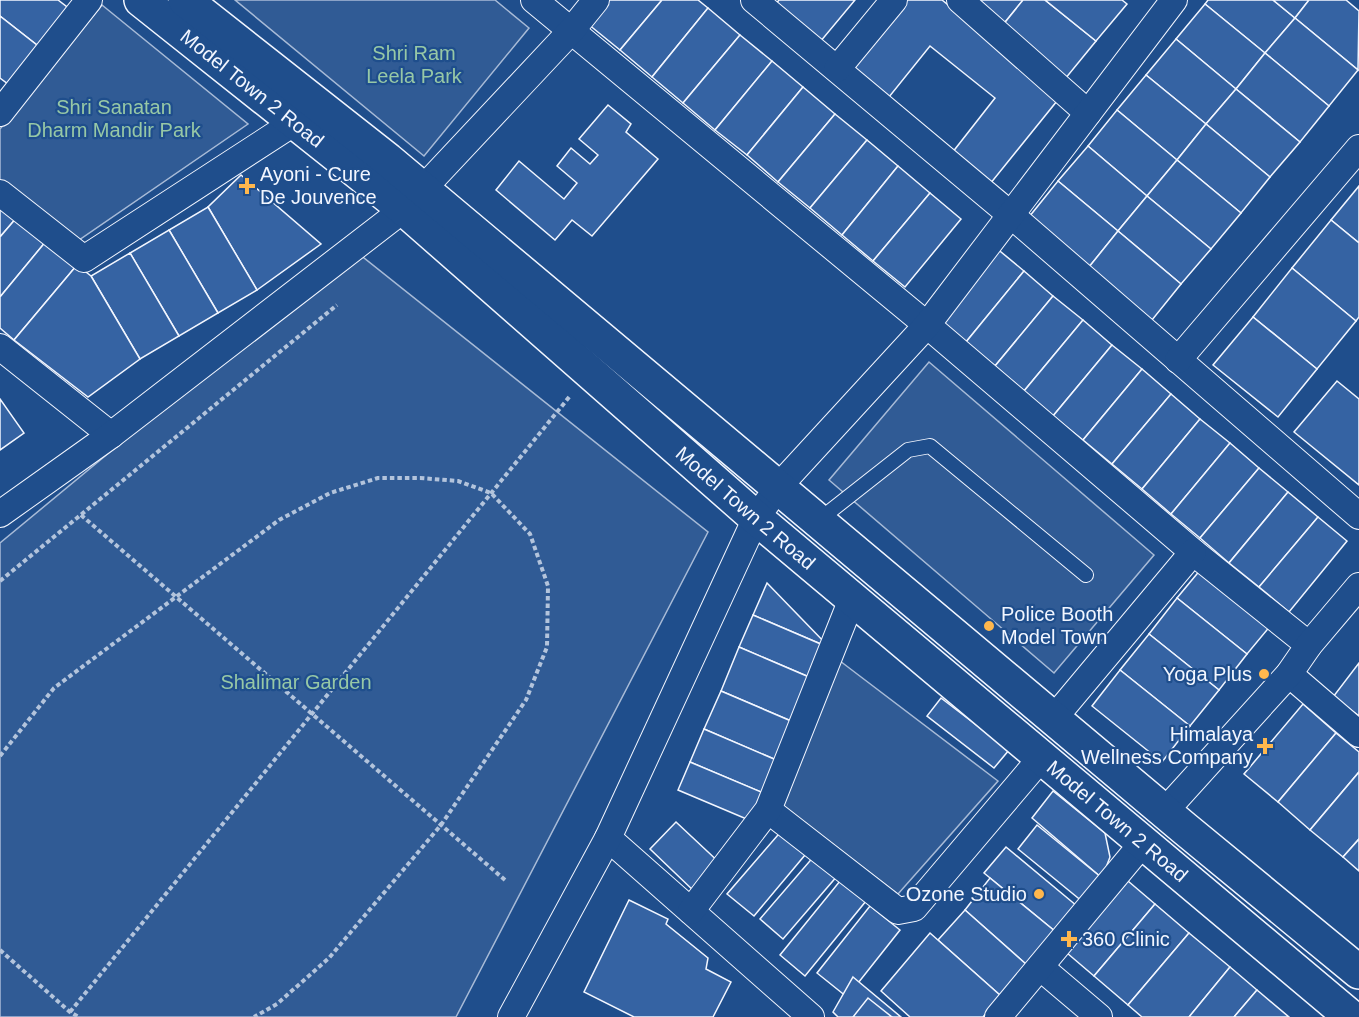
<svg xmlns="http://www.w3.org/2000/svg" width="1359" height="1017" font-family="Helvetica,sans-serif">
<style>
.built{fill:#305b95;stroke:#a8bbd7;stroke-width:1.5}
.building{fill:#3563a3;stroke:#f2f6ff;stroke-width:1.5}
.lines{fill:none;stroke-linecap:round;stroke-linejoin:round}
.lane-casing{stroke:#f2f6ff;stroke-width:16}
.street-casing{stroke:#f2f6ff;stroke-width:28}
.secondary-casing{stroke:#f2f6ff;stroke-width:36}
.path{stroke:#b3c4dc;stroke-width:4;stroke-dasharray:4.5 3;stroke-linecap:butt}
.lane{stroke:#1f4e8c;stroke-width:14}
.street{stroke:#1f4e8c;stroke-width:26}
.secondary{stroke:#1f4e8c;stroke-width:33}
.poi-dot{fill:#ffb74d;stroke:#1f4e8c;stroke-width:2}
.labels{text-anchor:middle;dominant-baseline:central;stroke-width:4.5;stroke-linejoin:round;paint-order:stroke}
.park-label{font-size:20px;fill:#97c8a6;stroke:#1f4e8c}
.street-label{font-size:20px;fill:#f2f6ff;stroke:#1f4e8c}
.poi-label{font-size:20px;fill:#f2f6ff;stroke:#1f4e8c;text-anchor:start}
</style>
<rect width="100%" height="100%" fill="#1f4e8c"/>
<g class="built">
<path d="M235 0H495L529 28 424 156Z"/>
<path d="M102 5 248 124 76 242 0 187V129Z"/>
<path d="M354 250 708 532 456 1017H0V543Z"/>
<path d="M929 362 1154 555 1054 673 829 480Z"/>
<path d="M840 661 998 781 898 894 779 803Z"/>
</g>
<g class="building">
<path d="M0 0H58L71 10 42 49 0 16Z"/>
<path d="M608 0H662L620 50 588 24Z"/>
<path d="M662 0H698L708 8 652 77 620 50Z"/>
<path d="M779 0H855L820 42 775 5Z"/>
<path d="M904 0H942L1061 96 990 184 952 153 995 98 930 46 889 97 851 66Z"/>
<path d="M970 0H1023L1002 26Z"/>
<path d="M1023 0H1045L1096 41 1065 79 1002 26Z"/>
<path d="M1045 0H1122L1127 4 1096 41Z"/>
<path d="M1208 0H1273L1295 18 1265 53 1205 4Z"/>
<path d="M1273 0H1309L1295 18Z"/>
<path d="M1309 0H1346L1359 11 1358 70 1295 18Z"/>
<path d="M1205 4 1265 53 1236 89 1176 39Z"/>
<path d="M708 8 740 35 683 103 652 77Z"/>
<path d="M0 16 42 49 12 87 0 78Z"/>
<path d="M1295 18 1358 70 1329 106 1265 53Z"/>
<path d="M740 35 772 61 715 130 683 103Z"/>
<path d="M1176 39 1236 89 1206 124 1146 75Z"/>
<path d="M1265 53 1329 106 1300 142 1236 89Z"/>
<path d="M772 61 803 87 747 155 715 130Z"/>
<path d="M1146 75 1206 124 1177 160 1117 110Z"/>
<path d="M803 87 835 114 778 182 747 155Z"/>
<path d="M1236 89 1300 142 1270 177 1206 124Z"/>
<path d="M608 105 631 124 626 132 658 159 592 236 572 220 555 240 496 190 519 161 564 199 577 183 557 166 571 148 590 164 598 155 579 139Z"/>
<path d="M1117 110 1177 160 1147 196 1088 146Z"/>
<path d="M835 114 867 140 810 208 778 182Z"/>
<path d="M1206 124 1270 177 1241 213 1177 160Z"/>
<path d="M867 140 898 166 842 235 810 208Z"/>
<path d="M1088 146 1147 196 1118 231 1058 181Z"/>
<path d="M1177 160 1241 213 1211 249 1147 196Z"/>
<path d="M898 166 930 193 873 261 842 235Z"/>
<path d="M241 175 321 244 257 290 208 207Z"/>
<path d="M1058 181 1118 231 1089 267 1029 217Z"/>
<path d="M1359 186V243L1331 220Z"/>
<path d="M930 193 961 219 905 287 873 261Z"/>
<path d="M1147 196 1211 249 1181 284 1118 231Z"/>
<path d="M0 200 18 216 0 237Z"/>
<path d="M208 207 257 290 218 313 169 230Z"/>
<path d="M18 216 47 240 0 297V237Z"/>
<path d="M1331 220 1359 243V317L1356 321 1292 268Z"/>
<path d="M169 230 218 313 179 336 130 253Z"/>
<path d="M1118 231 1181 284 1152 320 1089 267Z"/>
<path d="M47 240 77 265 14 340 0 328V297Z"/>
<path d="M995 247 1024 271 966 342 936 317Z"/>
<path d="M130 253 179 336 140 359 91 276Z"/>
<path d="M77 265 91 276 140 359 88 397 14 340Z"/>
<path d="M1292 268 1356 321 1317 369 1253 317Z"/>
<path d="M1024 271 1053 296 995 366 966 342Z"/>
<path d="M1053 296 1083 320 1024 391 995 366Z"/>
<path d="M1253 317 1317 369 1278 417 1213 365Z"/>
<path d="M1083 320 1112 345 1053 416 1024 391Z"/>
<path d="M1112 345 1142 369 1083 440 1053 416Z"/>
<path d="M1142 369 1171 394 1112 464 1083 440Z"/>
<path d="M1337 381 1359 399V485L1294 432Z"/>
<path d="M1171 394 1200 419 1142 489 1112 464Z"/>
<path d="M0 399 24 433 0 450Z"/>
<path d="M1200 419 1230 443 1171 514 1142 489Z"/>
<path d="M1230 443 1259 468 1200 538 1171 514Z"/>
<path d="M1259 468 1288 492 1229 563 1200 538Z"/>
<path d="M1288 492 1318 517 1259 587 1229 563Z"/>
<path d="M1318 517 1347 541 1289 612 1259 587Z"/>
<path d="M1206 563 1276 619 1247 654 1177 598Z"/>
<path d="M767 583 830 648 753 615Z"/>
<path d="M1177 598 1247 654 1219 690 1149 634Z"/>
<path d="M753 615 830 648 816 680 739 647Z"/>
<path d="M1149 634 1219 690 1190 726 1120 670Z"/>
<path d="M739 647 816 680 798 724 721 691Z"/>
<path d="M1359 663V716L1333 697Z"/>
<path d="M1120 670 1190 726 1162 762 1092 706Z"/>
<path d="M721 691 798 724 781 762 704 729Z"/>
<path d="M941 698 1009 750 994 768 927 716Z"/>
<path d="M1303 704 1336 733 1278 802 1244 774Z"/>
<path d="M704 729 781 762 768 795 690 762Z"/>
<path d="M1336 733 1359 752V772L1310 830 1278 802Z"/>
<path d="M690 762 768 795 756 823 678 790Z"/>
<path d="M1359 772V839L1343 857 1310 830Z"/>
<path d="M1053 791 1105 833 1110 857 1102 878 1032 818Z"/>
<path d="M676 822 723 866 697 894 650 849Z"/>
<path d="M1037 825 1102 878 1083 902 1018 849Z"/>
<path d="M784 828 810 849 754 916 727 894Z"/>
<path d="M1359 839V871L1343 857Z"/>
<path d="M1006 847 1077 906 1056 932 984 873Z"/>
<path d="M815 855 838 875 783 939 760 919Z"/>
<path d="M990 878 1056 932 1027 965 965 910Z"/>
<path d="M840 881 866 901 805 976 780 955Z"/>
<path d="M1128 881 1155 904 1094 976 1067 953Z"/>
<path d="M629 900 668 919 666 924 708 958 706 969 731 982 713 1017H634L584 992Z"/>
<path d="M1155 904 1189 933 1128 1005 1094 976Z"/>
<path d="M870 906 900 930 847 997 817 973Z"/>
<path d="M965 910 1027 965 1001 996 938 940Z"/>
<path d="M930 933 1001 996 983 1017H910L881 991Z"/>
<path d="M1189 933 1230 967 1189 1017H1142L1128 1005Z"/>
<path d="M1230 967 1257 990 1234 1017H1189Z"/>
<path d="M853 977 901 1017H838L833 1012Z"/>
<path d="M1257 990 1289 1017H1234Z"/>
<path d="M868 998 892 1017H853Z"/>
</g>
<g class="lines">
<g class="lane-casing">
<path id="lane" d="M819 520 908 450 930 446 1086 575"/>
</g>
<g class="street-casing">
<g id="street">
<path d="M534 0 927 325 1193 552 1309 645"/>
<path d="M754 0 1011 215 1359 516"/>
<path d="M960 0 1088 113"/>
<path d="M837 69 894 0"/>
<path d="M0 113 89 0"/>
<path d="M0 193 84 259 295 122"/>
<path d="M0 347 111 435"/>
<path d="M1178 360 1359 148"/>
<path d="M0 514 111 435 404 209 571 31 596 0"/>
<path d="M1289 674 1359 734"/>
<path d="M1054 718 1193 552"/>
<path d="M768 810 898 911 914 908 1042 757"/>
<path d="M1165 811 1289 674 1309 645 1359 586"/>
<path d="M608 838 811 1017"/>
<path d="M691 911 768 810 852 599"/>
<path d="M1040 967 1099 1017"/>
<path d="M511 1017 608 838 756 518 779 486 927 325 1174 0"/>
<path d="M998 1017 1142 844"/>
</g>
</g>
<g class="secondary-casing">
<g id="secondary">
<path id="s1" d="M141 0 404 209 756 518 1351 1017"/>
<path d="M185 0 388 160 1184 828 1359 972"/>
</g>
</g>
<g class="path">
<path d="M81 515 505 880"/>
<path d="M0 581 337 305"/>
<path d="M0 756 54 688 279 520 330 493 378 478H420L458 481 491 493 530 534 548 586 547 647 526 700 441 825 329 958 277 1004 254 1017"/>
<path d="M0 950 70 1012 79 1017"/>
<path d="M70 1012 570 396"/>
</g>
<use href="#lane" class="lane"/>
<use href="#street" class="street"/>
<use href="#secondary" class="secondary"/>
</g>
<g class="poi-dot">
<path d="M244 177h6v6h6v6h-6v6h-6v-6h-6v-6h6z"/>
<circle cx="989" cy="626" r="6"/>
<circle cx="1264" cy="674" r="6"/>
<path d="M1262 737h6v6h6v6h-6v6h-6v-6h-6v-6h6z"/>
<circle cx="1039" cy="894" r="6"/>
<path d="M1066 930h6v6h6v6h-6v6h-6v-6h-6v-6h6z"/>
</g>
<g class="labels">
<g class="park-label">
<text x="414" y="53">Shri Ram<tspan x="414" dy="23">Leela Park</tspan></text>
<text x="114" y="107">Shri Sanatan<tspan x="114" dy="23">Dharm Mandir Park</tspan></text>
<text x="296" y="682">Shalimar Garden</text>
</g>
<g class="street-label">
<text stroke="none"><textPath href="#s1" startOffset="142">Model Town 2 Road</textPath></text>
<text stroke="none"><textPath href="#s1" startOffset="790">Model Town 2 Road</textPath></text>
<text stroke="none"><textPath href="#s1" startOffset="1276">Model Town 2 Road</textPath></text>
</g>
<g class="poi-label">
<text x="260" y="174">Ayoni - Cure<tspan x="260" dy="23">De Jouvence</tspan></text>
<text x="1001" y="614">Police Booth<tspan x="1001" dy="23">Model Town</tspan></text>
<text x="1252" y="674" text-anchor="end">Yoga Plus</text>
<text x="1253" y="734" text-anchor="end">Himalaya<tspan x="1253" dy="23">Wellness Company</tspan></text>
<text x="1027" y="894" text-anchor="end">Ozone Studio</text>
<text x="1082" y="939">360 Clinic</text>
</g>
</g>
</svg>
